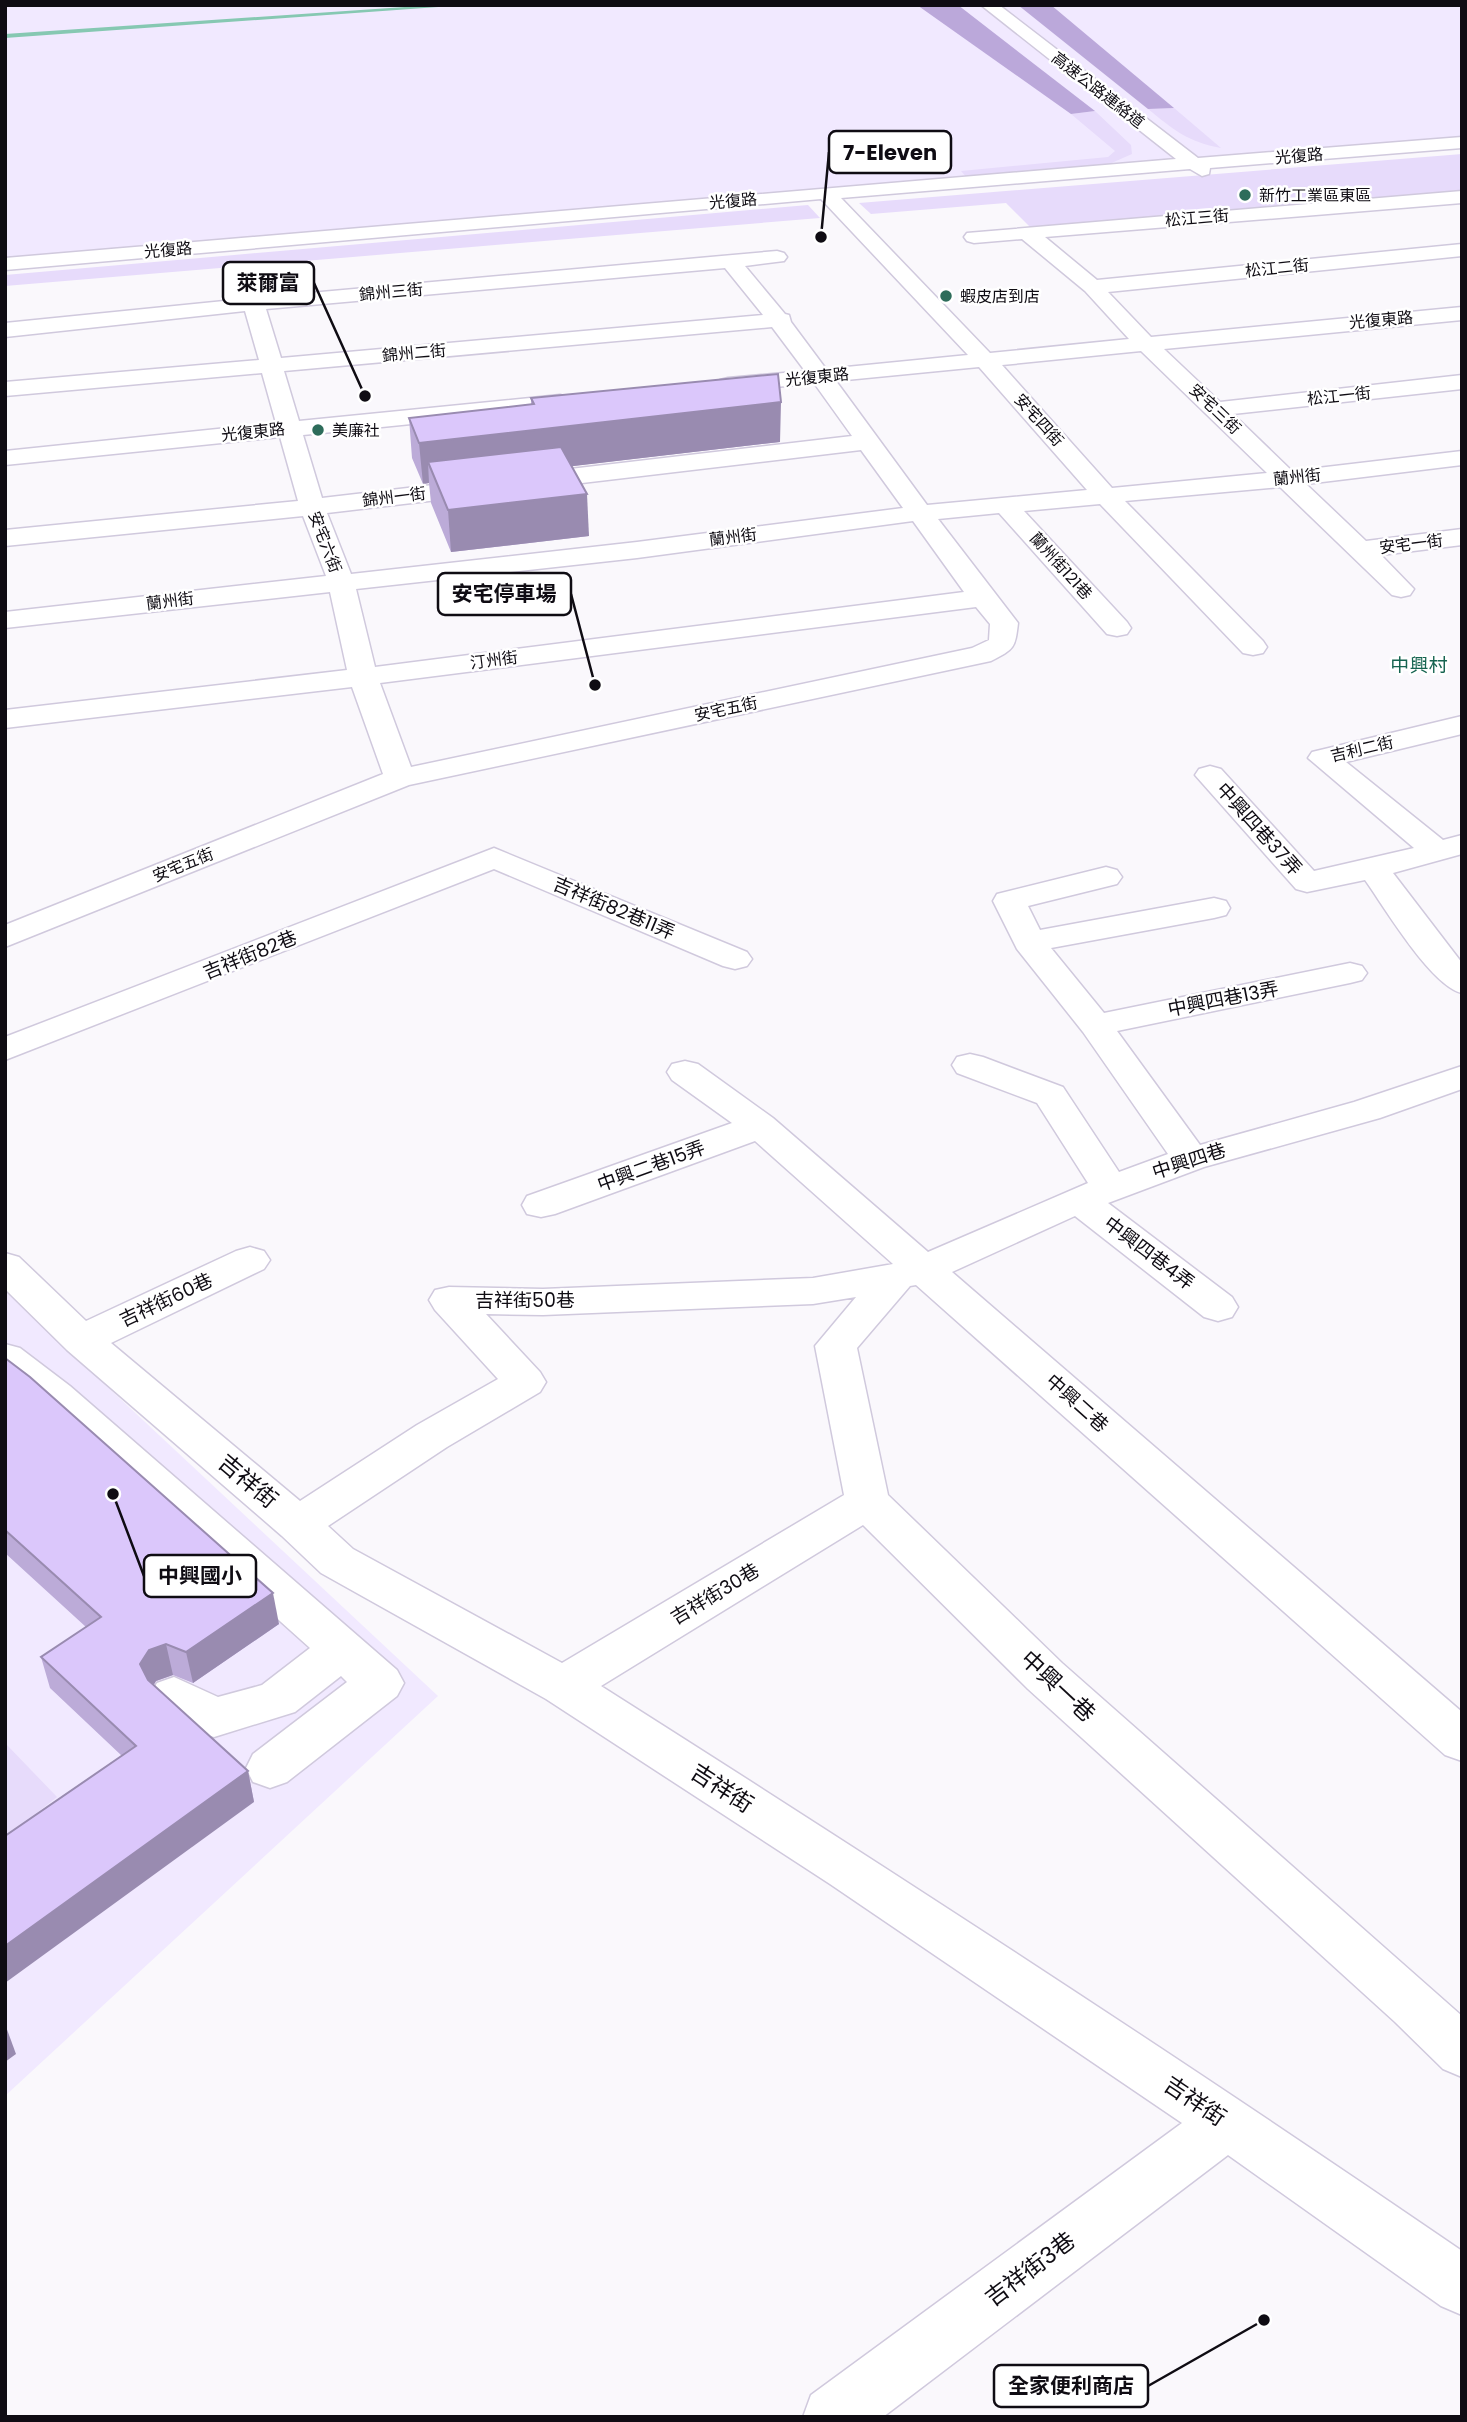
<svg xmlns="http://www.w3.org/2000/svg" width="1467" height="2422" font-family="Poppins,'Noto Sans TC',sans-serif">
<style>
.built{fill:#f1e9ff}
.green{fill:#e7dbfb}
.forest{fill:#bba8da}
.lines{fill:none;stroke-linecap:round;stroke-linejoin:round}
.stream{fill:#86c8b2;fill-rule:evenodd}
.minor-casing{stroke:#d0c9dd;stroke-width:3}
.minor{fill:#fff;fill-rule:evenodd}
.wall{fill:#bcabd8}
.shaded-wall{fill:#998bb0}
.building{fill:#dbc7fb;stroke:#998bb0;stroke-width:2}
.poi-dot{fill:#2d6c5a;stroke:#fff;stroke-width:2.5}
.labels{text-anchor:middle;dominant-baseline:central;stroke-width:5;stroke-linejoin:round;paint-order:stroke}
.far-street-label{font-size:16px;fill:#0f0c13;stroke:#fff}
.far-poi-label{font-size:16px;fill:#0f0c13;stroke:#fff;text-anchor:start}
.far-quarter-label{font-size:19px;fill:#166450;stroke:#fff}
.street-label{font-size:19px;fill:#0f0c13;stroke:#fff}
.near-street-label{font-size:23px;fill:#0f0c13;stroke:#fff}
.leader{fill:none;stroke:#0f0c13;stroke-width:2.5}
.callout-dot{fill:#0f0c13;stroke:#fff;stroke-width:2.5}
.callout{fill:#fff;stroke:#0f0c13;stroke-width:2.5}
.callout-label{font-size:21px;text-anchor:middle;font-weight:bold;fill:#0f0c13}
</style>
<rect width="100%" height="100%" fill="#faf8fc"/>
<g class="built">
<path d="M5 5H1462V144L5 268Z"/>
<path d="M5 1291 438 1696 5 2096Z"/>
</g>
<g class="green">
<path d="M1174 108 1221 148C1188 142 1174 130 1148 109Z"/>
<path d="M1095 111 1131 145 1132 154 1098 169 968 179 961 171 1108 157 1115 151 1071 114Z"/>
<path d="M1462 154V194L1032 229 1006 203 871 214 859 203Z"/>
<path d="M808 205 820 218 5 286V275Z"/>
<path d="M5 1743 57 1797 5 1838Z"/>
</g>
<g class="forest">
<path d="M917 5H958L1095 111 1071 114Z"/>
<path d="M1018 5H1051L1174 108 1148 109Z"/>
</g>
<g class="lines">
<path class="stream" d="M434 5H466L5 38V34Z"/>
<g class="minor-casing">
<g id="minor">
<path d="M981 5H999L1198 158 1462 137V148L1210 168 1209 174 1202 176 1190 169 841 198 990 353 1129 339 1085 291 1022 239 974 243 967 241 964 237 967 233 1462 191V203L1045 237 1097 280 1462 244V256L1108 292 1151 337 1462 307V320L1164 349 1220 402 1462 375V389L1233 414 1292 471 1462 451V465L1306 484 1366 541 1462 529V545L1381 555 1414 589 1410 595 1401 597 1392 595 1280 487 1125 501 1263 641 1267 647 1263 653 1253 655 1243 653 1100 504 1024 511 1127 622 1131 628 1127 634 1117 636 1107 634 999 513 938 519 1018 623C1015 649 1014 649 991 661L409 785 5 947V925L383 774 352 687 5 728V710L347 670 330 592 5 628V612L326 576 303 516 5 546V530L298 501 280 437 5 465V451L276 423 262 373 5 396V382L259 360 245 311 5 337V323L254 298 777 251 784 253 787 257 784 261 745 266 785 314 789 315 791 322 826 369 968 355 821 199 5 270V258L1176 159ZM725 268 763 315 281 358 266 309ZM772 327 805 371 728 378 720 380 717 385 720 390 728 392 814 383 852 436 322 498 303 435 560 409 568 407 572 402 568 397 560 395 299 421 284 371ZM1141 351 1267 473 1112 488 1002 365ZM979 367 1087 490 927 505 836 381ZM861 450 903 508 637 542 351 574 327 513ZM913 521 964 592 375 667 356 589 637 558ZM976 607 990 624 989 640 972 648 411 767 380 683Z"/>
<path d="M1462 716V734L1346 762 1443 840 1462 835V854L1393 873 1462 963V993C1431 986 1385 908 1365 880L1307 892 1296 889 1195 775 1199 769 1210 766 1221 769 1314 871 1414 848 1308 758 1312 752Z"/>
<path d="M494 848 747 952 752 959 747 966 735 969 723 966 494 869 5 1060V1037Z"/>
<path d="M1106 867 1117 870 1122 877 1117 884 1028 906 1040 930 1214 898 1226 901 1230 908 1226 915 1214 918 1051 948 1104 1013 1350 963 1362 966 1367 973 1362 980 1350 983 1117 1031 1200 1145 1354 1102 1462 1066V1089L1380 1118 1204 1167 1108 1203 1232 1297 1238 1307 1232 1317 1218 1321 1204 1317 1075 1216 952 1272 1462 1712V1761L1445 1755 916 1285 910 1286 857 1348 888 1495 1062 1663 1462 2016V2077L1443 2069 1395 2022 1028 1689 863 1525 601 1686C891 1870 1179 2057 1462 2251V2315L1441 2306 1228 2155 883 2417H803L811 2395 1182 2123 830 1884 546 1699 321 1573 282 1536 67 1350 5 1289V1253L19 1257 86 1321 236 1251 250 1247 264 1251 270 1260 264 1269 111 1343 300 1501 417 1425 498 1379 435 1310 429 1300 435 1290 449 1287 543 1289 813 1278 893 1264 755 1141 555 1214 541 1217 527 1214 522 1205 527 1196 732 1123 672 1080 667 1072 672 1064 685 1061 698 1064 773 1118 928 1252 1088 1183 1037 1103 957 1073 952 1065 957 1057 970 1054 983 1057 1063 1087 1119 1172 1168 1154 1083 1032 1017 949 993 901 997 894ZM856 1297 815 1346 844 1495 562 1663 353 1549 328 1526 447 1447 540 1392 546 1382 540 1372 486 1314 543 1315 813 1304Z"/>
<path d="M5 1344 20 1348 70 1386 397 1670 404 1683 397 1696 287 1782 270 1788 253 1782 246 1768 253 1754 347 1682 341 1676 295 1712 214 1737 197 1732 157 1709 150 1696 157 1683 174 1677 218 1697 262 1685 310 1648 40 1406 5 1379Z"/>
</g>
</g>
<use href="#minor" class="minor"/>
</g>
<g class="wall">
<path d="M531 398 780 442 572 466 589 536 451 552 431 503 429 483 423 484 412 458 409 418 531 404Z"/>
<path d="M5 1358 279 1624 193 1683 173 1675 156 1681 153 1685 248 1771 254 1802 122 1756 50 1688 41 1657 86 1627 5 1553Z"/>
</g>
<g class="shaded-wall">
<path d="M781 402 780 442 436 482 428 462 429 483 423 484 419 443Z"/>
<path d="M587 494 589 536 451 552 448 510Z"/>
<path d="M273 1593 279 1624 193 1683 186 1652Z"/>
<path d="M166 1644 173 1675 156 1681 148 1695 140 1664 149 1650Z"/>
<path d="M248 1771 254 1802 5 1983V1946Z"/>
<path d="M5 2024 16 2054 5 2062Z"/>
</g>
<g class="building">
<path d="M778 374 781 402 419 443 409 418 534 404 531 398Z"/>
<path d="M561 447 587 494 448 510 428 462Z"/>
<path d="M5 1358 30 1377 273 1593 186 1652 166 1644 149 1650 140 1664 148 1680 248 1771 5 1946V1836L136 1746 41 1657 101 1617 5 1530Z"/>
</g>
<g class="poi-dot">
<circle cx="1245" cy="195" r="7"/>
<circle cx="946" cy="296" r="7"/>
<circle cx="318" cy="430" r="7"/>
</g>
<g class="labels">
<g class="far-street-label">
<text transform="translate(1098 90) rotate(38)">高速公路連絡道</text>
<text transform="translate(1299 156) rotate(-5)">光復路</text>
<text transform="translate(733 201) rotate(-5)">光復路</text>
<text transform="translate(1197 218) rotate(-5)">松江三街</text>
<text transform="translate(168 250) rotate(-5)">光復路</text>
<text transform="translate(1277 268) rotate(-6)">松江二街</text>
<text transform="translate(391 292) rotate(-5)">錦州三街</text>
<text transform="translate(1381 320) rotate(-5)">光復東路</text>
<text transform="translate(414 353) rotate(-5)">錦州二街</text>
<text transform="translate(817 377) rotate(-6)">光復東路</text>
<text transform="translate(1339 396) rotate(-6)">松江一街</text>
<text transform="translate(1215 409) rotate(44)">安宅三街</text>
<text transform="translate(1039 420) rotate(48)">安宅四街</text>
<text transform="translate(253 432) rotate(-6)">光復東路</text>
<text transform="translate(1297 477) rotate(-6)">蘭州街</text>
<text transform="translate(394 497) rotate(-7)">錦州一街</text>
<text transform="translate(733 537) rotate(-7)">蘭州街</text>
<text transform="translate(325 542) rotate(69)">安宅六街</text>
<text transform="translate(1411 544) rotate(-7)">安宅一街</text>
<text transform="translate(1061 566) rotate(48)">蘭州街121巷</text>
<text transform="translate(170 601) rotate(-7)">蘭州街</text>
<text transform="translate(494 660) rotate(-7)">汀州街</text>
<text transform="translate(726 709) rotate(-12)">安宅五街</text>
<text transform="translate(1362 749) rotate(-13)">吉利二街</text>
<text transform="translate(183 865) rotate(-22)">安宅五街</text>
</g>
<g class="far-poi-label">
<text x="1259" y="195">新竹工業區東區</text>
<text x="960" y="296">蝦皮店到店</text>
<text x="332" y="430">美廉社</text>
</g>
<g class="far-quarter-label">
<text x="1419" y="665">中興村</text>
</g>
<g class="street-label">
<text transform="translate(1259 829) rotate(48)">中興四巷37弄</text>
<text transform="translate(614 908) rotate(23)">吉祥街82巷11弄</text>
<text transform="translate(250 955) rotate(-22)">吉祥街82巷</text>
<text transform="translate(1223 999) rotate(-11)">中興四巷13弄</text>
<text transform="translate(1189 1161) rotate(-18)">中興四巷</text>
<text transform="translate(651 1166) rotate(-20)">中興二巷15弄</text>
<text transform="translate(1149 1253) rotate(37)">中興四巷4弄</text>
<text transform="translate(166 1300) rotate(-25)">吉祥街60巷</text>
<text x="525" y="1300">吉祥街50巷</text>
<text transform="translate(1077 1403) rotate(42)">中興二巷</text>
<text transform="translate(715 1594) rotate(-31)">吉祥街30巷</text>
</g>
<g class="near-street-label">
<text transform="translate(248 1481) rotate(40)">吉祥街</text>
<text transform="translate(1058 1686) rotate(43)">中興一巷</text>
<text transform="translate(722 1788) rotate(33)">吉祥街</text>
<text transform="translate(1195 2101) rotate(34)">吉祥街</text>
<text transform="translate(1030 2269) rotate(-37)">吉祥街3巷</text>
</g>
</g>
<path class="leader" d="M821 237L829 152M365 396L314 283M595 685L571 594M113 1494L144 1576M1264 2320L1148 2386"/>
<g class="callout-dot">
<circle cx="821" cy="237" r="7"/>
<circle cx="365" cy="396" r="7"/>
<circle cx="595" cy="685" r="7"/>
<circle cx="113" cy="1494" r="7"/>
<circle cx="1264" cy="2320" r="7"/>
</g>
<g class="callout">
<rect x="829" y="131" width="122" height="42" rx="7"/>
<rect x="223" y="262" width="91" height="42" rx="7"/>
<rect x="438" y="573" width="133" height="42" rx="7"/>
<rect x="144" y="1555" width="112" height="42" rx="7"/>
<rect x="994" y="2365" width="154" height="42" rx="7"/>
</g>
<g class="callout-label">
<text x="890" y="160">7-Eleven</text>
<text x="268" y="290">萊爾富</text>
<text x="504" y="601">安宅停車場</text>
<text x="200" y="1583">中興國小</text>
<text x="1071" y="2393">全家便利商店</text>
</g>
<rect width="1467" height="2422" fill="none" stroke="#0f0c13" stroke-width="14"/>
</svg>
